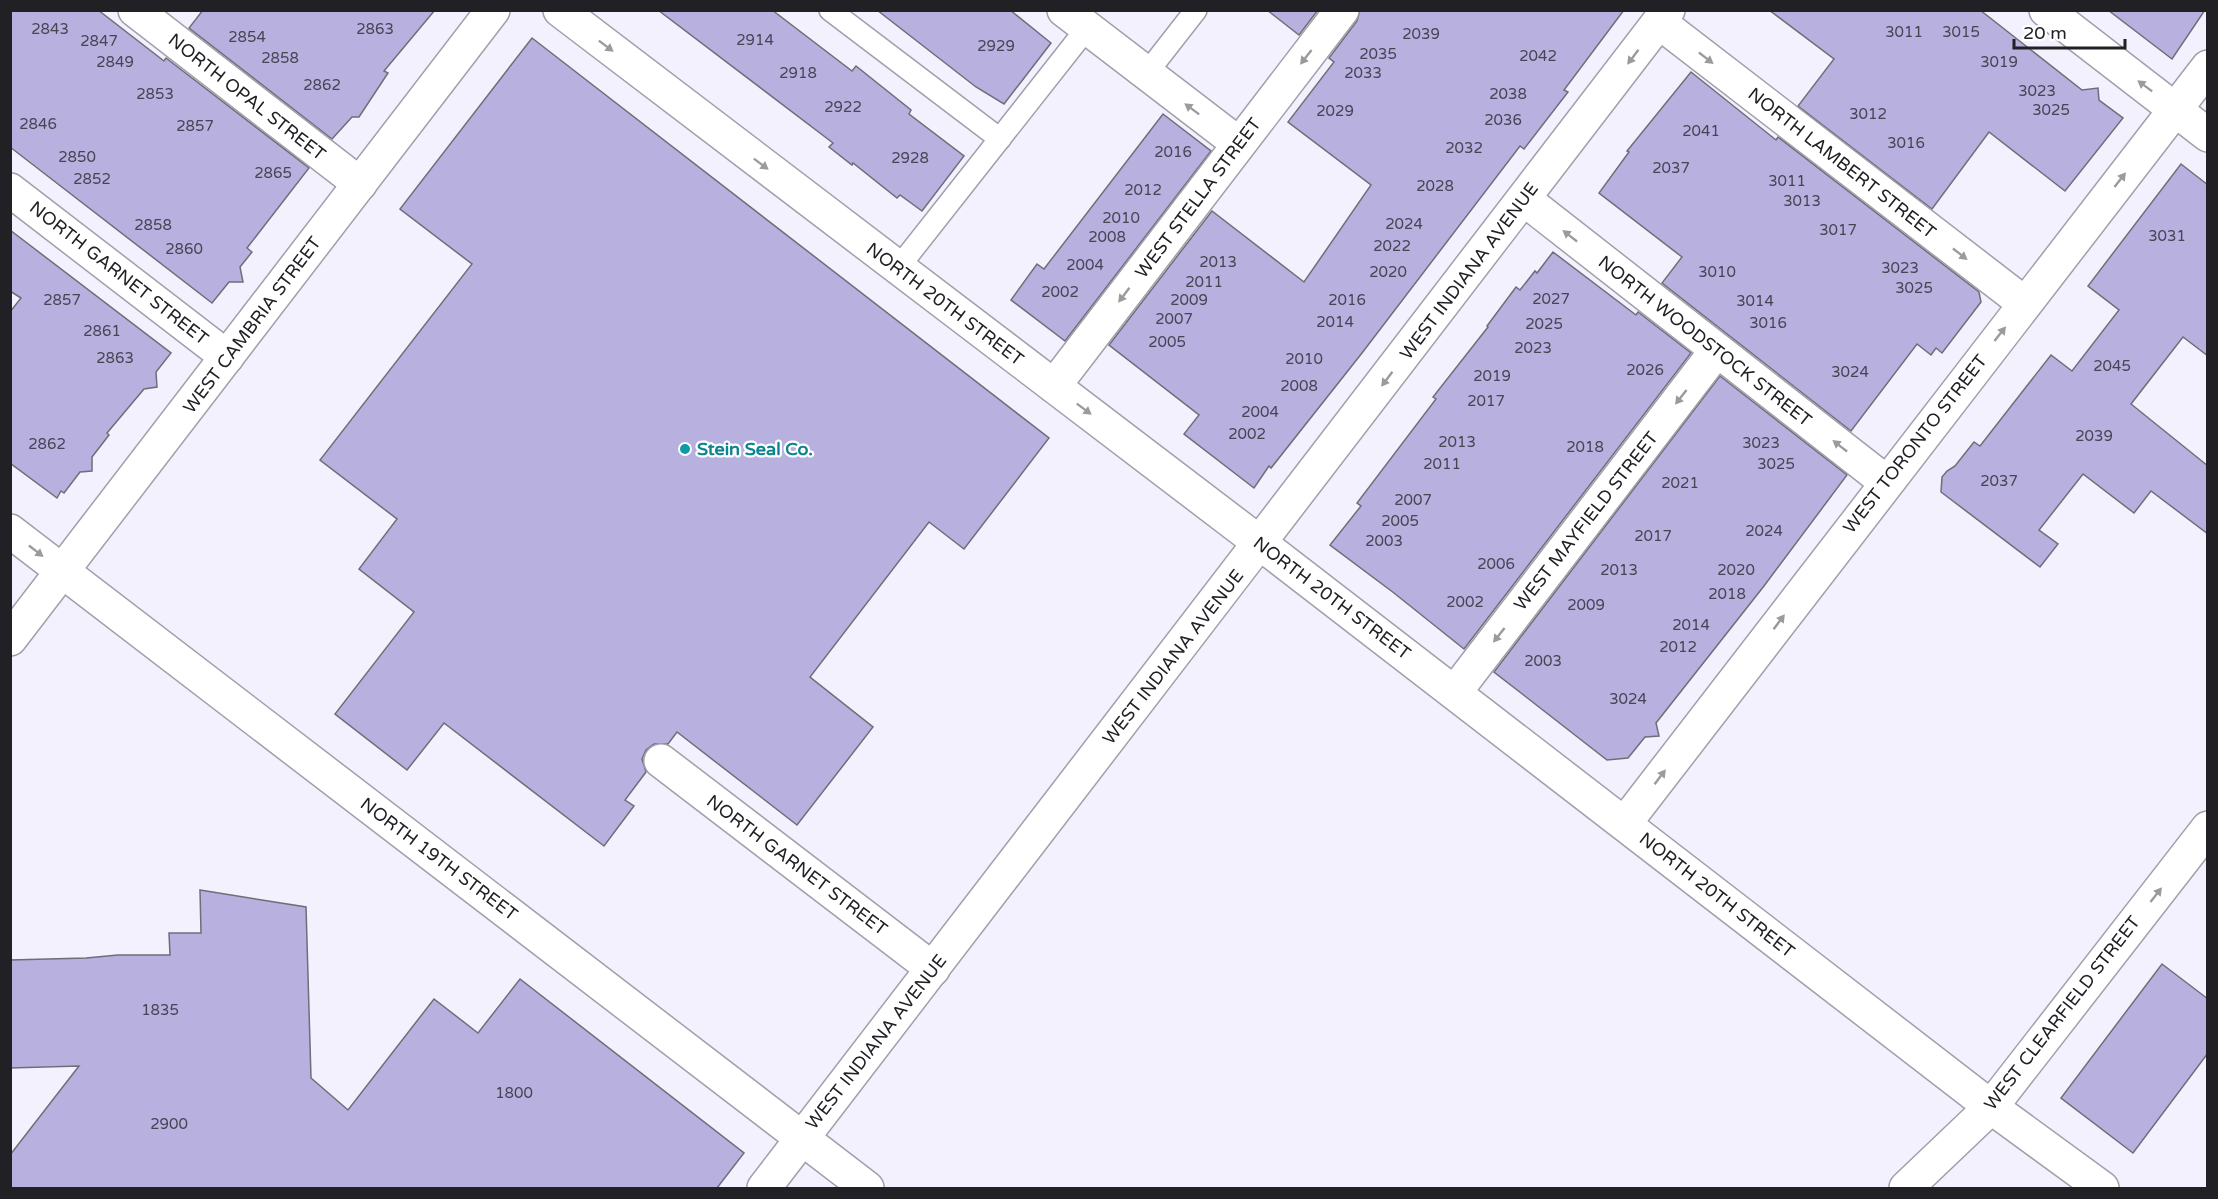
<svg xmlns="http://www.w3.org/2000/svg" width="2218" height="1199" font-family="'Varela Round',sans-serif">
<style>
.building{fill:#b8b0df;stroke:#6f6d78;stroke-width:1.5}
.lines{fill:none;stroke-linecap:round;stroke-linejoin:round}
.lane-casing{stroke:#a09faa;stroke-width:24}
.street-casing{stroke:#a09faa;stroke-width:36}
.lane{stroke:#fff;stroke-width:21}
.street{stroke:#fff;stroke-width:33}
.oneway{fill:#9b9b9d}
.culture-dot{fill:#0f9aa8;stroke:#fff;stroke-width:2}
.labels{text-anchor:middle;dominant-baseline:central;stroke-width:4.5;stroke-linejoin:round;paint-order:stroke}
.number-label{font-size:15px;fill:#474454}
.street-label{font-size:18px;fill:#212025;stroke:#fff}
.culture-label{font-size:18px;font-weight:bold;fill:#0d838f;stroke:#fff;text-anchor:start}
</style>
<rect width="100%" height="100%" fill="#f3f1fd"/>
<g class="building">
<path d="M10 10H98L164 61 166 58 309 168 247 248 252 252 240 267 243 282H229L212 303 10 147Z"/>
<path d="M203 10H435L384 71 388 73 359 117H352L332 139 189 28Z"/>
<path d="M658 10H772L852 71 856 66 911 110 909 114 964 156 922 211 900 195 897 198 853 163 852 165 829 147 833 143Z"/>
<path d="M877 10H1010L1051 43 1004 104 976 87Z"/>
<path d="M1267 10H1318L1299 35Z"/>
<path d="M1360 10H1624L1564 90 1568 92 1524 149 1520 146 1362 353 1271 468 1269 466 1254 488 1184 434 1199 415 1109 345 1212 211 1304 282 1371 185 1288 122 1334 62 1329 58 1357 21Z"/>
<path d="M1769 10H1980L2082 90 2098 88 2099 100 2123 118 2065 191 1989 132 1932 209 1798 106 1834 59Z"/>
<path d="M2108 10H2205L2172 59Z"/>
<path d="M532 38 1049 438 964 549 929 522 810 677 873 727 797 825 677 732 668 744H654L646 750 642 759 646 772 625 800 634 806 604 846 444 723 407 770 335 714 414 612 359 569 397 519 320 460 472 264 400 209Z"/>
<path d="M1691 72 1776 140 1778 137 1979 292 1981 302 1942 353 1936 348 1931 355 1917 344 1851 431 1662 283 1682 257 1599 193 1629 152 1627 151Z"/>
<path d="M1163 114 1211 151 1065 341 1011 300 1037 264 1044 269Z"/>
<path d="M2181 164 2208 185V356L2183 337 2131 404 2208 466V534L2151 491 2134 513 2083 474 2039 530 2058 544 2040 567 1941 492 1942 477 1947 471 1955 466 1974 442 1980 446 2051 355 2072 371 2119 310 2088 286Z"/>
<path d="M10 230 171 353 156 372 157 387 144 389 107 433 109 435 92 457V471L80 472 64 493 61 491 57 498 10 463V312L21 298 10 291Z"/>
<path d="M1553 252 1636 315 1638 312 1691 353 1464 649 1394 593 1330 545 1361 506 1357 503 1436 399 1433 397 1488 327 1487 326 1516 287 1520 290 1535 271 1537 273Z"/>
<path d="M1720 376 1847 475 1764 586 1656 723 1659 736 1645 737 1628 758 1607 760 1494 672Z"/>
<path d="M200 890 306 907 311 1078 348 1110 434 999 478 1033 520 979 744 1153 717 1188H10V1155L79 1066 10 1068V960L86 958 118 955H170L169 933H201Z"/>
<path d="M2162 964 2208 999V1053L2133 1153 2061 1098Z"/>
</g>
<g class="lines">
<g class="lane-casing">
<g id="lane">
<path d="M830 10 1000 139"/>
<path d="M1146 74 1196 10"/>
<path d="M898 268 1087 28"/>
</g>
</g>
<g class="street-casing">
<g id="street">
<path d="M135 10 360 184"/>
<path d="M560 10 1260 543 1991 1107 2102 1188"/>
<path d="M1064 10 1239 144"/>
<path d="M2046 10 2208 135"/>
<path d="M1659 22 2024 303"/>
<path d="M10 190 227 357"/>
<path d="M1524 199 1886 482"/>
<path d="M1054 386 1342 10"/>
<path d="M10 531 867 1188"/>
<path d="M10 639 493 10"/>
<path d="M1455 692 1717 350"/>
<path d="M661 761 933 969"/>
<path d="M1625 823 2208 67"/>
<path d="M764 1188 1668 10"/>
<path d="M1906 1188 1991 1107 2208 828"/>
</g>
</g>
<use href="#lane" class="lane"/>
<use href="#street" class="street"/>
</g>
<defs><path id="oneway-solid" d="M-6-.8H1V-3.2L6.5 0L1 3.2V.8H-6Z" transform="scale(1.5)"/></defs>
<g class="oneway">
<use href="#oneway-solid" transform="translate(606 46) rotate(37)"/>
<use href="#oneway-solid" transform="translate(1306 57) rotate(128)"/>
<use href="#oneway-solid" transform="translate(1633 57) rotate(127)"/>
<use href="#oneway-solid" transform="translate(1706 58) rotate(38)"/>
<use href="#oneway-solid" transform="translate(2145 86) rotate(-143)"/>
<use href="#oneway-solid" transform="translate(1192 109) rotate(-143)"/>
<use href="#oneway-solid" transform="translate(761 164) rotate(37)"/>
<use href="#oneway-solid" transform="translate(2120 180) rotate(-52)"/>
<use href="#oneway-solid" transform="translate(1570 236) rotate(-142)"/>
<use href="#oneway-solid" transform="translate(1960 254) rotate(38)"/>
<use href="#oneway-solid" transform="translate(1124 295) rotate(127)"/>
<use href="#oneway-solid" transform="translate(2000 334) rotate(-52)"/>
<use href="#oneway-solid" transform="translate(1387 379) rotate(127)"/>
<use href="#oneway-solid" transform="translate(1681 397) rotate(128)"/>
<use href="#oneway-solid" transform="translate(1084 409) rotate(37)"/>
<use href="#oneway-solid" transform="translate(1840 446) rotate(-142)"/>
<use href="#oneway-solid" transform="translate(36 551) rotate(38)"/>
<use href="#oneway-solid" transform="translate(1779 622) rotate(-53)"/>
<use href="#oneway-solid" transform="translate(1499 635) rotate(128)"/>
<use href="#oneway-solid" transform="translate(1660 777) rotate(-53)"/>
<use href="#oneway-solid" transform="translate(2156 895) rotate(-52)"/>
</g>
<circle class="culture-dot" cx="685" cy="449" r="6"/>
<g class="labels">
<g class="number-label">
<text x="50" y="29">2843</text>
<text x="375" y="29">2863</text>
<text x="1904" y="32">3011</text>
<text x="1961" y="32">3015</text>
<text x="1421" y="34">2039</text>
<text x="247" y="37">2854</text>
<text x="755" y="40">2914</text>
<text x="99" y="41">2847</text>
<text x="996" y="46">2929</text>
<text x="1378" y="54">2035</text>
<text x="1538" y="56">2042</text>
<text x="280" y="58">2858</text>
<text x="115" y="62">2849</text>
<text x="1999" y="62">3019</text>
<text x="798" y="73">2918</text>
<text x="1363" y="73">2033</text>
<text x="322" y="85">2862</text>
<text x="2037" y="91">3023</text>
<text x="155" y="94">2853</text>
<text x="1508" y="94">2038</text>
<text x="843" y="107">2922</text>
<text x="2051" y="110">3025</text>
<text x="1335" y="111">2029</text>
<text x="1868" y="114">3012</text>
<text x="1503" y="120">2036</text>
<text x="38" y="124">2846</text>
<text x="195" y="126">2857</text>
<text x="1701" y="131">2041</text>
<text x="1906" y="143">3016</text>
<text x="1464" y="148">2032</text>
<text x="1173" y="152">2016</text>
<text x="77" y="157">2850</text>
<text x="910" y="158">2928</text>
<text x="1671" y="168">2037</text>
<text x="273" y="173">2865</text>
<text x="92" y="179">2852</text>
<text x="1787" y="181">3011</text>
<text x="1435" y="186">2028</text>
<text x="1143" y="190">2012</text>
<text x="1802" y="201">3013</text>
<text x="1121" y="218">2010</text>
<text x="1404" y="224">2024</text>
<text x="153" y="225">2858</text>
<text x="1838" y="230">3017</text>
<text x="2167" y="236">3031</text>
<text x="1107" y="237">2008</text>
<text x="1392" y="246">2022</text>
<text x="184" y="249">2860</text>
<text x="1218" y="262">2013</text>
<text x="1085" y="265">2004</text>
<text x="1900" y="268">3023</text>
<text x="1388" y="272">2020</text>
<text x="1717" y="272">3010</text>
<text x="1204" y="282">2011</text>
<text x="1914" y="288">3025</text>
<text x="1060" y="292">2002</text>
<text x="1551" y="299">2027</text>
<text x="62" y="300">2857</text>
<text x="1189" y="300">2009</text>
<text x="1347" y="300">2016</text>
<text x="1755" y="301">3014</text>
<text x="1174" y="319">2007</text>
<text x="1335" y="322">2014</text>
<text x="1768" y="323">3016</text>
<text x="1544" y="324">2025</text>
<text x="102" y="331">2861</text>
<text x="1167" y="342">2005</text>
<text x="1533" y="348">2023</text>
<text x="115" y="358">2863</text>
<text x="1304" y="359">2010</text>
<text x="2112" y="366">2045</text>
<text x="1645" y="370">2026</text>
<text x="1850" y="372">3024</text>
<text x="1492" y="376">2019</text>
<text x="1299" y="386">2008</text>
<text x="1486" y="401">2017</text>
<text x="1260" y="412">2004</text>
<text x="1247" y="434">2002</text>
<text x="2094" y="436">2039</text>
<text x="1457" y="442">2013</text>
<text x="1761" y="443">3023</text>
<text x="47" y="444">2862</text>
<text x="1585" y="447">2018</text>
<text x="1442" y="464">2011</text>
<text x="1776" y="464">3025</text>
<text x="1999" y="481">2037</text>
<text x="1680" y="483">2021</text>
<text x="1413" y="500">2007</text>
<text x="1400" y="521">2005</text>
<text x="1764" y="531">2024</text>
<text x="1653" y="536">2017</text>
<text x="1384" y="541">2003</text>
<text x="1496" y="564">2006</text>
<text x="1619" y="570">2013</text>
<text x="1736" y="570">2020</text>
<text x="1727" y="594">2018</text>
<text x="1465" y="602">2002</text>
<text x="1586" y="605">2009</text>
<text x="1691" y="625">2014</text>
<text x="1678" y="647">2012</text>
<text x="1543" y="661">2003</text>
<text x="1628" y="699">3024</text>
<text x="160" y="1010">1835</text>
<text x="514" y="1093">1800</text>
<text x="169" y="1124">2900</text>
</g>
<g class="street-label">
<text transform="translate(247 97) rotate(38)">NORTH OPAL STREET</text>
<text transform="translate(1842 163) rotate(38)">NORTH LAMBERT STREET</text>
<text transform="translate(1198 198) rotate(-53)">WEST STELLA STREET</text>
<text transform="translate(1469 271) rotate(-53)">WEST INDIANA AVENUE</text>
<text transform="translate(119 273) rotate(38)">NORTH GARNET STREET</text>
<text transform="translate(945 304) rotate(37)">NORTH 20TH STREET</text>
<text transform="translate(252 325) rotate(-53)">WEST CAMBRIA STREET</text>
<text transform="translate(1705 341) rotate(38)">NORTH WOODSTOCK STREET</text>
<text transform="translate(1915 444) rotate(-52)">WEST TORONTO STREET</text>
<text transform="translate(1586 521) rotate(-52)">WEST MAYFIELD STREET</text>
<text transform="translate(1332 598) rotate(37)">NORTH 20TH STREET</text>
<text transform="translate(1173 657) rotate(-52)">WEST INDIANA AVENUE</text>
<text transform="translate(439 859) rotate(37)">NORTH 19TH STREET</text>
<text transform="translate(797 865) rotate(37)">NORTH GARNET STREET</text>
<text transform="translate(1717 895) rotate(38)">NORTH 20TH STREET</text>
<text transform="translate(2062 1013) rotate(-52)">WEST CLEARFIELD STREET</text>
<text transform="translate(876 1042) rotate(-52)">WEST INDIANA AVENUE</text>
</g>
<g class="culture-label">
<text x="697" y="449">Stein Seal Co.</text>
</g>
</g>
<rect width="2218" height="1199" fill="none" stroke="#212025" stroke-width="24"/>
<path d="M2014 39v9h111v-9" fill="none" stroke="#212025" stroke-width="3"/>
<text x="2023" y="39" font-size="18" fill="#212025" stroke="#ffffff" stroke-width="4.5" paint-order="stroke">20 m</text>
</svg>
